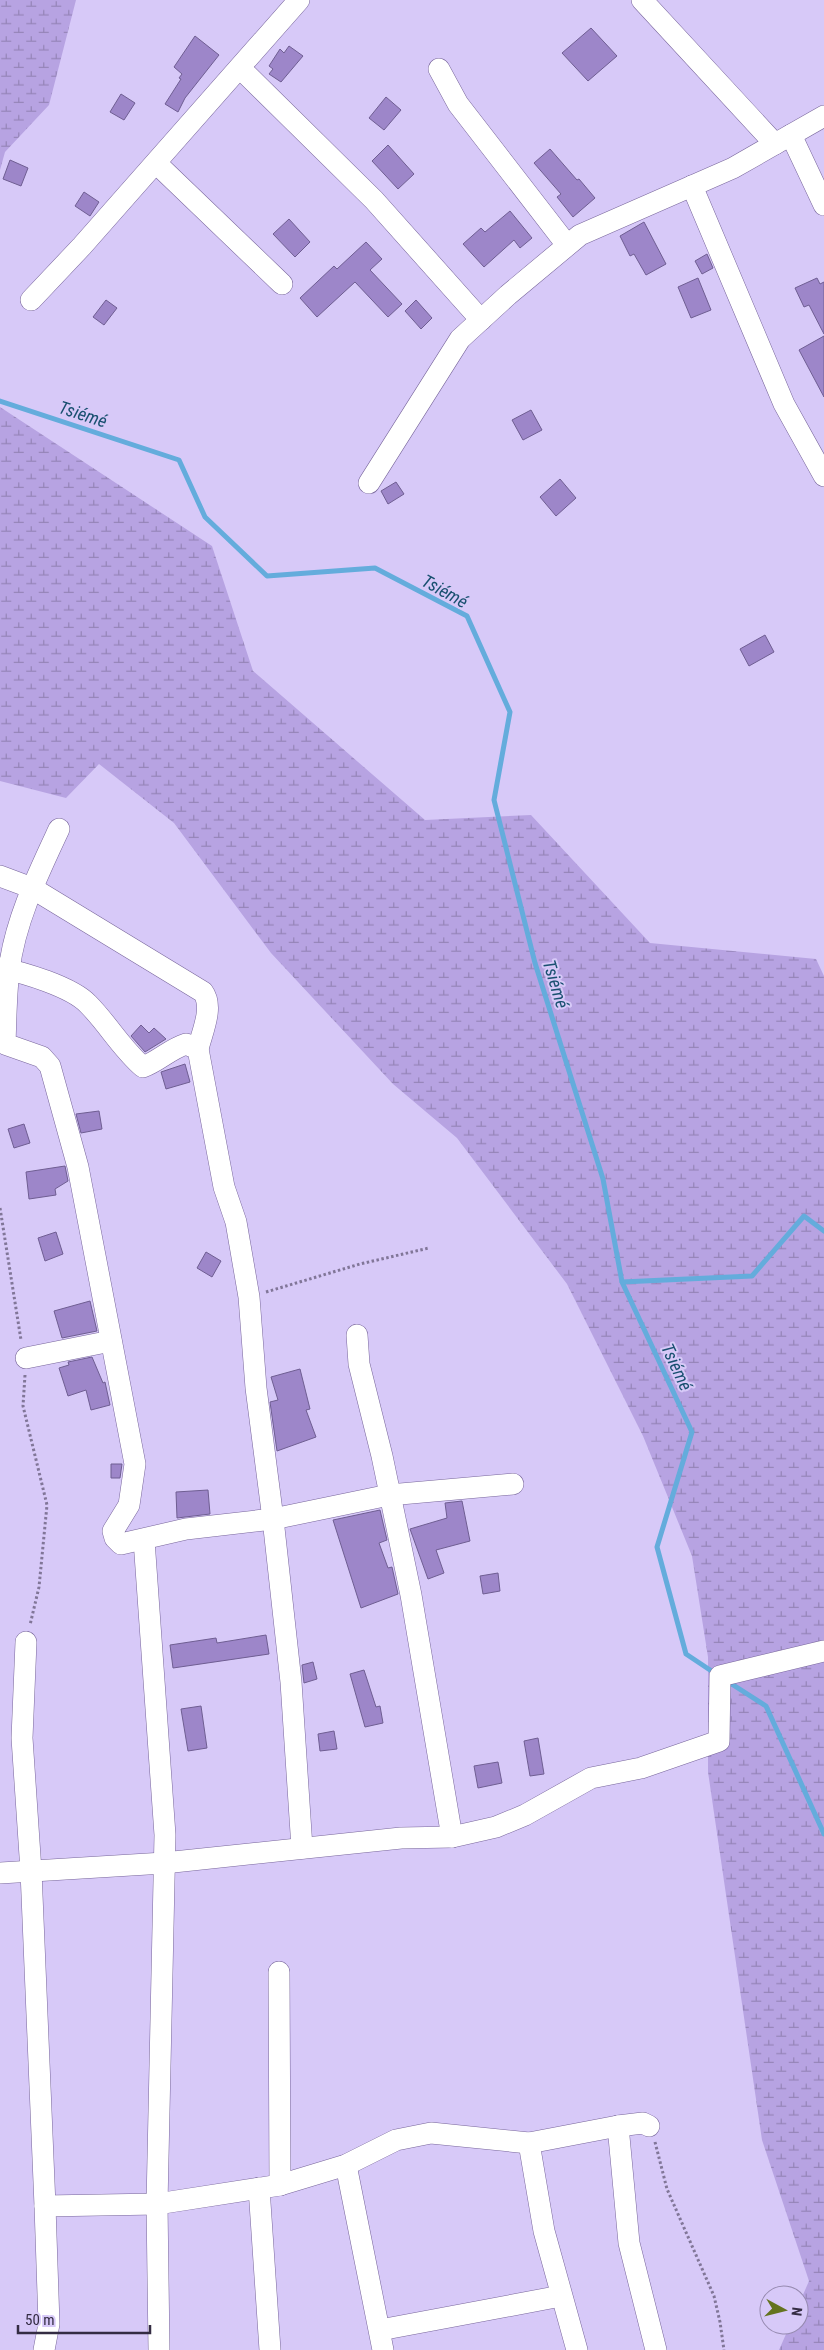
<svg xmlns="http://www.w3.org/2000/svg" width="824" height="2350" font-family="'Roboto Condensed',sans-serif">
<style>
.wetland{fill:url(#wetland-marsh)}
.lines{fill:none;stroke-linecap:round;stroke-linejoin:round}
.stream{stroke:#64acdc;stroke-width:5}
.building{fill:#9d86c9;stroke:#6f5e92}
.minor-casing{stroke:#78669b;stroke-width:22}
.path{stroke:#817698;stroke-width:3;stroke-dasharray:2.5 2.5;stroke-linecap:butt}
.minor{stroke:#fff;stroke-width:21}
.labels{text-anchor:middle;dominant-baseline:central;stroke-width:4;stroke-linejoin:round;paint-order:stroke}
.water-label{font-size:18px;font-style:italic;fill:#195070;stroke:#d7c9f8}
</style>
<defs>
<pattern id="wetland-marsh" width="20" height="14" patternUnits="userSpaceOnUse" patternTransform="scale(1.25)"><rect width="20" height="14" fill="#b7a3e2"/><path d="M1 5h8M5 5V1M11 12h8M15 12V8" fill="none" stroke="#9685b9"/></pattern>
</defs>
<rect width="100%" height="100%" fill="#d7c9f8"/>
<g class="wetland">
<path d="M0 0H76L49 105 5 152 0 170Z"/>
<path d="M0 407 212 546 253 671 425 820 531 815 650 943 816 959 824 976V2350H779L790 2325H799V2304L809 2281 762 2140 708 1772V1657L692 1556 643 1436 567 1284 457 1138 393 1084 271 953 174 823 99 764 66 798 0 781Z"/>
</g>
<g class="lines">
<g class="stream">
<path d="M0 401 179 460 205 517 267 576 375 568 467 616 510 712 494 800 535 963 603 1179 622 1282 692 1432 657 1547 686 1654 716 1674"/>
<path d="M622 1282 752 1276 804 1216 824 1231"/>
<path d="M727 1681 766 1706 824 1834"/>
</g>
</g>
<g class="building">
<path d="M591 28 617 56 588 81 562 53Z"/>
<path d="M195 36 219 55 185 98 178 112 165 104 181 79 179 78 182 74 174 67Z"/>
<path d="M289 46 303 56 281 82 269 74 273 69 269 66 280 49 284 53Z"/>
<path d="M121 94 135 103 124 120 110 112Z"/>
<path d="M386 97 401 110 384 130 369 118Z"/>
<path d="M388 145 414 174 398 189 372 161Z"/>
<path d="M550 149 577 180 579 179 595 198 573 217 557 197 561 194 534 163Z"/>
<path d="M10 160 28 168 21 186 3 179Z"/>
<path d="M84 192 99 202 90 216 75 206Z"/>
<path d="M510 211 532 238 520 248 514 240 484 267 463 244 481 228 485 232Z"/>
<path d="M289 219 310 242 295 257 273 234Z"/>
<path d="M644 222 666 264 646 275 634 254 630 256 620 236Z"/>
<path d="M366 242 382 259 370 270 402 304 388 317 355 282 317 317 300 298 334 266 337 269Z"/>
<path d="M707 254 713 268 702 274 695 261Z"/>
<path d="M698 278 711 310 691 318 678 287Z"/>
<path d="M817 278 820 284 824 282V334L809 305 804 307 795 288Z"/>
<path d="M106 300 117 308 104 325 93 317Z"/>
<path d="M416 300 432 318 421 329 405 311Z"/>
<path d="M824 336V397L799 350Z"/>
<path d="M531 410 542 430 523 440 512 420Z"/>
<path d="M560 479 576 498 556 516 540 497Z"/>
<path d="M396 482 404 494 388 504 381 491Z"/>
<path d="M765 635 774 652 749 666 740 649Z"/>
<path d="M141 1025 149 1033 154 1028 166 1039 145 1052 131 1036Z"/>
<path d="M185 1064 190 1082 166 1089 161 1072Z"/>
<path d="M99 1111 102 1129 81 1133 76 1114Z"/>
<path d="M24 1124 30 1143 14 1148 8 1129Z"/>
<path d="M65 1166 68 1181 55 1189 56 1195 29 1199 26 1172Z"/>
<path d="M56 1232 63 1254 45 1261 38 1238Z"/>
<path d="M206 1252 221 1261 212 1277 197 1268Z"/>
<path d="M90 1301 97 1331 62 1338 54 1311Z"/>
<path d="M92 1357 103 1383 105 1382 110 1405 91 1410 86 1390 68 1396 59 1368 69 1365 68 1362Z"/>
<path d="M300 1369 310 1409 306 1410 316 1437 277 1451 270 1402 278 1400 271 1377Z"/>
<path d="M111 1464H122L120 1478H111Z"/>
<path d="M208 1490 210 1514 177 1518 176 1492Z"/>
<path d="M462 1501 470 1541 436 1550 444 1573 428 1579 410 1529 447 1518 445 1503Z"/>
<path d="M380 1510 387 1540 379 1543 388 1568 392 1567 398 1594 361 1608 333 1520Z"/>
<path d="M498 1573 500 1591 483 1594 480 1576Z"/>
<path d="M266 1635 269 1654 173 1668 170 1645 216 1638 217 1643Z"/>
<path d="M313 1662 317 1679 304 1683 302 1665Z"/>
<path d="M364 1670 376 1707 380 1706 383 1723 365 1727 350 1674Z"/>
<path d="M201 1706 207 1748 188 1751 181 1709Z"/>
<path d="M334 1731 337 1749 320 1751 318 1734Z"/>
<path d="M538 1738 544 1774 530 1776 524 1741Z"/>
<path d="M498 1762 502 1783 478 1788 474 1766Z"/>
</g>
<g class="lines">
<g class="minor-casing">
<g id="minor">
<path d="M642 0 775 144"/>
<path d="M240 68 374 200 481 320"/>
<path d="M439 69 458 104 567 245"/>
<path d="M791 135 824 205"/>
<path d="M156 163 282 284"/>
<path d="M692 186 784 404 824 476"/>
<path d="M31 300 82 246 299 0"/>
<path d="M369 483 460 339 508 295 580 235 733 168 824 116"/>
<path d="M59 829C38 874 15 921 9 970 6 994 6 1019 5 1044L42 1057 50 1066 78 1167 135 1464 129 1505 113 1531 115 1538 121 1544 186 1529 273 1519 389 1495 513 1484"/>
<path d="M0 876 32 888 203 992C214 1007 202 1032 198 1049"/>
<path d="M0 968C23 972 72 987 88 1004 108 1024 121 1048 143 1067 159 1061 170 1049 186 1044L198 1049 224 1187 236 1222 249 1297 256 1388 273 1519 291 1682 302 1848"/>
<path d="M357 1335 359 1364 382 1456 411 1595 452 1837"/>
<path d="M26 1358 111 1341"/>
<path d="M144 1540 165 1835 157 2204 159 2350"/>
<path d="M26 1642 22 1738 31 1871 45 2206 49 2324 44 2350"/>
<path d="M0 1873 164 1863 401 1838 452 1837 496 1827 525 1815 591 1778 641 1768 719 1741 720 1676 824 1651"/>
<path d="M279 1972 280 2185"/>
<path d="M618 2126 629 2243 656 2350"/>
<path d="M529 2143 544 2231 577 2350"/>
<path d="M346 2165 383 2350"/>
<path d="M259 2188 270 2350"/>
<path d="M45 2206 157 2204 280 2185 346 2165 396 2140 431 2133 529 2143 618 2126 643 2123 649 2126"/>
<path d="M380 2330 561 2296"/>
</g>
</g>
<g class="path">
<path d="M0 1208 21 1340"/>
<path d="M266 1292 360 1264 429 1248"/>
<path d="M25 1375 23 1406 47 1505 39 1587 30 1625"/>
<path d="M655 2142 667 2189 714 2296 720 2322 724 2350"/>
</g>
<use href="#minor" class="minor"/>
</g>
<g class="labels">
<g class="water-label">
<text transform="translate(83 414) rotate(18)">Tsiémé</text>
<text transform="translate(445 591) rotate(29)">Tsiémé</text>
<text transform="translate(556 984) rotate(73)">Tsiémé</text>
<text transform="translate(677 1367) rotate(65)">Tsiémé</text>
</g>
</g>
<g transform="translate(784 2310) rotate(97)"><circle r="24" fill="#d7c9f8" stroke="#968ab0"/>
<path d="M0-4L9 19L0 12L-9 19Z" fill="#64731f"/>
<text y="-8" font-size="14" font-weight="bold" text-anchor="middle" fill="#342c43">N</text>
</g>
<path d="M18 2325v8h132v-8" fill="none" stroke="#342c43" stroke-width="2.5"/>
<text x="25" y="2325" font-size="15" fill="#342c43" stroke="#d7c9f8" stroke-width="4" paint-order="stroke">50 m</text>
</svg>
